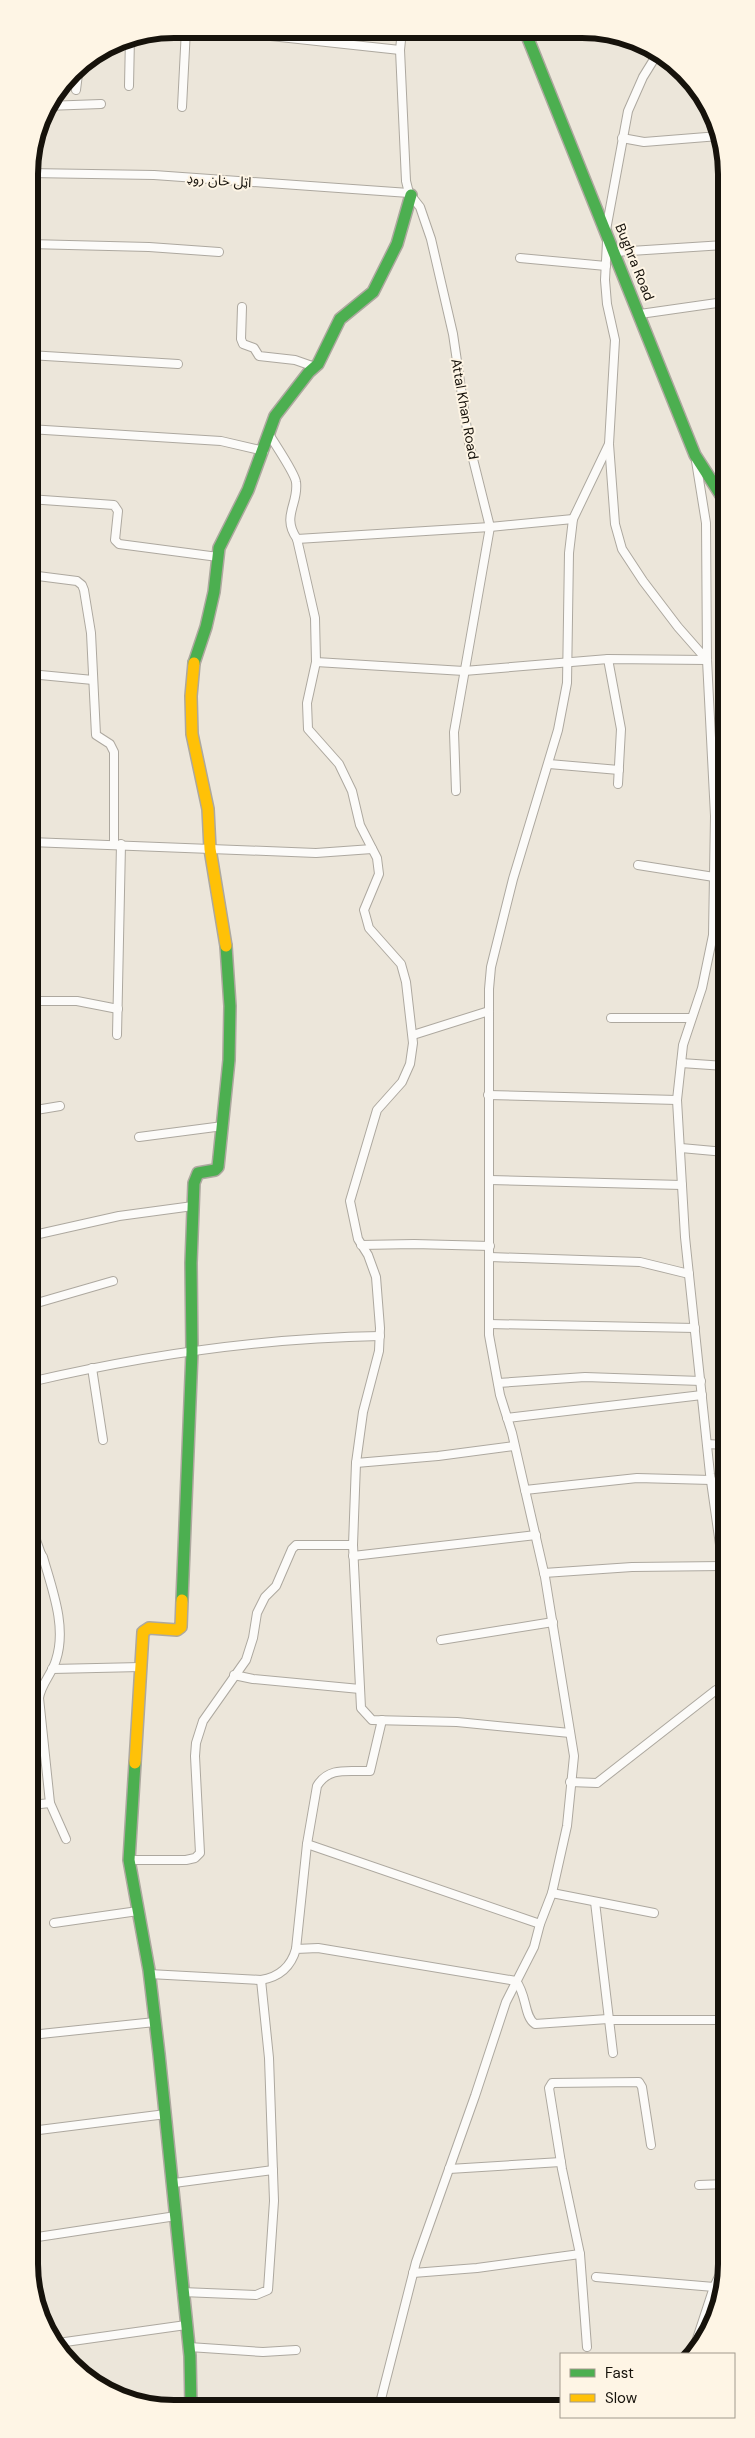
<svg xmlns="http://www.w3.org/2000/svg" width="755" height="2438" font-family="'DM Sans','Noto Sans Arabic',sans-serif">
<style>
.lines{fill:none;stroke-linecap:round;stroke-linejoin:round}
.street-casing{stroke:#ada89f;stroke-width:10}
.fast-casing{stroke:#ada89f;stroke-width:14}
.slow-casing{stroke:#ada89f;stroke-width:14}
.street{stroke:#fcfbf9;stroke-width:8}
.fast{stroke:#4caf50;stroke-width:11}
.slow{stroke:#ffc107;stroke-width:11}
.labels{text-anchor:middle;dominant-baseline:central;stroke-width:4;stroke-linejoin:round;paint-order:stroke}
.street-label{font-size:14px;fill:#16120b;stroke:#fef5e5}
.rim{fill:none;stroke:#16120b;stroke-width:6}
</style>
<rect width="100%" height="100%" fill="#ece6da"/>
<g class="lines">
<g class="street-casing">
<g id="street">
<path d="M205 29 400 50"/>
<path d="M402 30 400 50 406 181 409 193 420 207 431 239 453 334 469 443 490 527 454 732 456 791"/>
<path d="M528 37 567 31"/>
<path d="M129 86 130 37"/>
<path d="M76 90 79 66"/>
<path d="M46 106 101 104"/>
<path d="M182 107 186 29"/>
<path d="M622 138 644 142 719 136"/>
<path d="M29 166V164"/>
<path d="M29 173 154 175 409 193"/>
<path d="M606 230 628 111 643 77 656 56"/>
<path d="M607 242 605 280 607 304 615 340 609 444 615 524 622 549 643 581 678 627 707 660"/>
<path d="M29 244 149 247 219 252"/>
<path d="M615 252 724 245"/>
<path d="M520 258 606 266"/>
<path d="M242 307 241 339 243 344 254 348 259 356 295 360 315 367"/>
<path d="M640 314 724 302"/>
<path d="M29 355 178 364"/>
<path d="M29 429 221 441 264 451"/>
<path d="M269 434C274 443 295 473 296 482 299 504 281 516 297 539L315 618 316 662 307 703 308 729 339 764 352 791 360 825 377 858 379 874 364 910 366 917 369 928 401 964 406 982 413 1043 410 1064 402 1082 377 1110 350 1201 358 1239 368 1255 376 1277 380 1328 379 1351 363 1412 356 1463 353 1545 361 1708 372 1720 457 1722 570 1733"/>
<path d="M696 461 706 523 707 660 715 816 713 935 702 988 683 1045 677 1100 685 1237 710 1474 725 1580"/>
<path d="M29 499 114 505 118 511 115 540 119 544 218 557"/>
<path d="M297 539 490 527 573 519"/>
<path d="M30 575 77 581 82 585 84 590 91 633 96 735 110 744 114 752V844"/>
<path d="M608 659 621 729 618 784"/>
<path d="M316 662 464 671 608 659 707 660"/>
<path d="M30 674 93 680"/>
<path d="M549 764 619 770"/>
<path d="M30 842 316 853 372 849"/>
<path d="M638 865 714 877"/>
<path d="M30 1001H77L118 1009"/>
<path d="M611 1018H690"/>
<path d="M117 1035 121 844"/>
<path d="M413 1035 489 1011"/>
<path d="M681 1063 725 1066"/>
<path d="M488 1095 677 1100"/>
<path d="M30 1111 60 1106"/>
<path d="M139 1137 223 1126"/>
<path d="M681 1148 725 1152"/>
<path d="M490 1180 682 1185"/>
<path d="M30 1236 119 1216 193 1206"/>
<path d="M361 1245 414 1244 490 1246"/>
<path d="M490 1257 640 1262 689 1274"/>
<path d="M30 1305 113 1281"/>
<path d="M489 1324 695 1328"/>
<path d="M92 1368 103 1440"/>
<path d="M30 1382C145 1355 263 1338 380 1336"/>
<path d="M498 1383 585 1377 701 1381"/>
<path d="M507 1418 702 1395"/>
<path d="M707 1444 725 1445"/>
<path d="M356 1463 438 1456 514 1446"/>
<path d="M525 1490 637 1478 711 1480"/>
<path d="M31 1526 41 1554"/>
<path d="M31 1553 41 1554 43 1557C52 1589 67 1627 56 1660 52 1674 41 1684 39 1698L50 1803 31 1805"/>
<path d="M353 1556 536 1535"/>
<path d="M544 1573 632 1567 723 1566"/>
<path d="M441 1640 553 1622"/>
<path d="M52 1669 141 1667"/>
<path d="M234 1675 253 1679 360 1689"/>
<path d="M570 1782 597 1783 716 1690 725 1685"/>
<path d="M50 1803 66 1839"/>
<path d="M307 1844 540 1924"/>
<path d="M129 1860H186L195 1858 200 1853 195 1756 196 1743 203 1721 246 1660 253 1638 257 1613 265 1597 276 1586 292 1549 296 1545H353"/>
<path d="M552 1893 654 1913"/>
<path d="M595 1902 613 2053"/>
<path d="M54 1923 138 1911"/>
<path d="M296 1949 307 1844 317 1786C329 1766 349 1772 370 1771L382 1720"/>
<path d="M149 1974 261 1980C279 1977 291 1967 296 1949L318 1948 516 1981C527 1995 524 2017 535 2024L608 2019"/>
<path d="M610 2020H726"/>
<path d="M31 2035 155 2022"/>
<path d="M31 2131 166 2114"/>
<path d="M449 2169 561 2162"/>
<path d="M174 2183 273 2170"/>
<path d="M699 2185 726 2184"/>
<path d="M31 2238 176 2216"/>
<path d="M413 2273 477 2268 580 2254"/>
<path d="M596 2277 714 2287"/>
<path d="M182 2292 256 2295 268 2290 274 2201 269 2058 261 1980"/>
<path d="M58 2343 186 2325"/>
<path d="M189 2347 263 2352 296 2350"/>
<path d="M587 2347 580 2254 562 2169 549 2088 552 2083 639 2082 642 2087 651 2145"/>
<path d="M692 2354 714 2287 726 2262"/>
<path d="M379 2407 416 2262 475 2096 506 2002 534 1947 540 1924 552 1893 567 1826 574 1756 545 1577 512 1433 500 1395 489 1335V989L491 967 513 879 558 730 567 683 569 553 573 519 609 444"/>
</g>
</g>
<g class="fast-casing">
<g id="fast">
<path d="M525 31 695 455 724 500"/>
<path d="M194 663 206 627 214 592 219 548 248 490 275 416 309 372 318 364 340 319 373 292 397 244 411 195"/>
<path d="M182 1600 192 1352 191 1263 194 1183 198 1173 215 1170 218 1167 229 1060 230 1006 226 946"/>
<path d="M135 1763 129 1860 149 1970 159 2054 190 2356 191 2407"/>
</g>
</g>
<g class="slow-casing">
<g id="slow">
<path d="M194 663 191 696 192 734 208 809 210 849 226 946"/>
<path d="M135 1763 143 1632 149 1628 177 1630 181 1627 182 1600"/>
</g>
</g>
<use href="#street" class="street"/>
<use href="#fast" class="fast"/>
<use href="#slow" class="slow"/>
</g>
<g class="labels">
<g class="street-label">
<text transform="translate(219 180) rotate(4)">اټل خان روډ</text>
<text transform="translate(635 262) rotate(68)">Bughra Road</text>
<text transform="translate(465 409) rotate(80)">Attal Khan Road</text>
</g>
</g>
<path d="M0 0H755V2438H0ZM174 38H582A136 136 0 0 1 718 174V2264A136 136 0 0 1 582 2400H174A136 136 0 0 1 38 2264V174A136 136 0 0 1 174 38Z" fill="#fef5e5" fill-rule="evenodd"/>
<path class="rim" d="M174 38H582A136 136 0 0 1 718 174V2264A136 136 0 0 1 582 2400H174A136 136 0 0 1 38 2264V174A136 136 0 0 1 174 38Z"/>
<rect x="560" y="2353" width="175" height="65" fill="#fef5e5" stroke="#a19a8e"/>
<rect x="570" y="2369" width="25" height="8" fill="#4caf50" stroke="#a19a8e"/>
<text x="605" y="2378" font-size="15" fill="#16120b">Fast</text>
<rect x="570" y="2394" width="25" height="8" fill="#ffc107" stroke="#a19a8e"/>
<text x="605" y="2403" font-size="15" fill="#16120b">Slow</text>
</svg>
